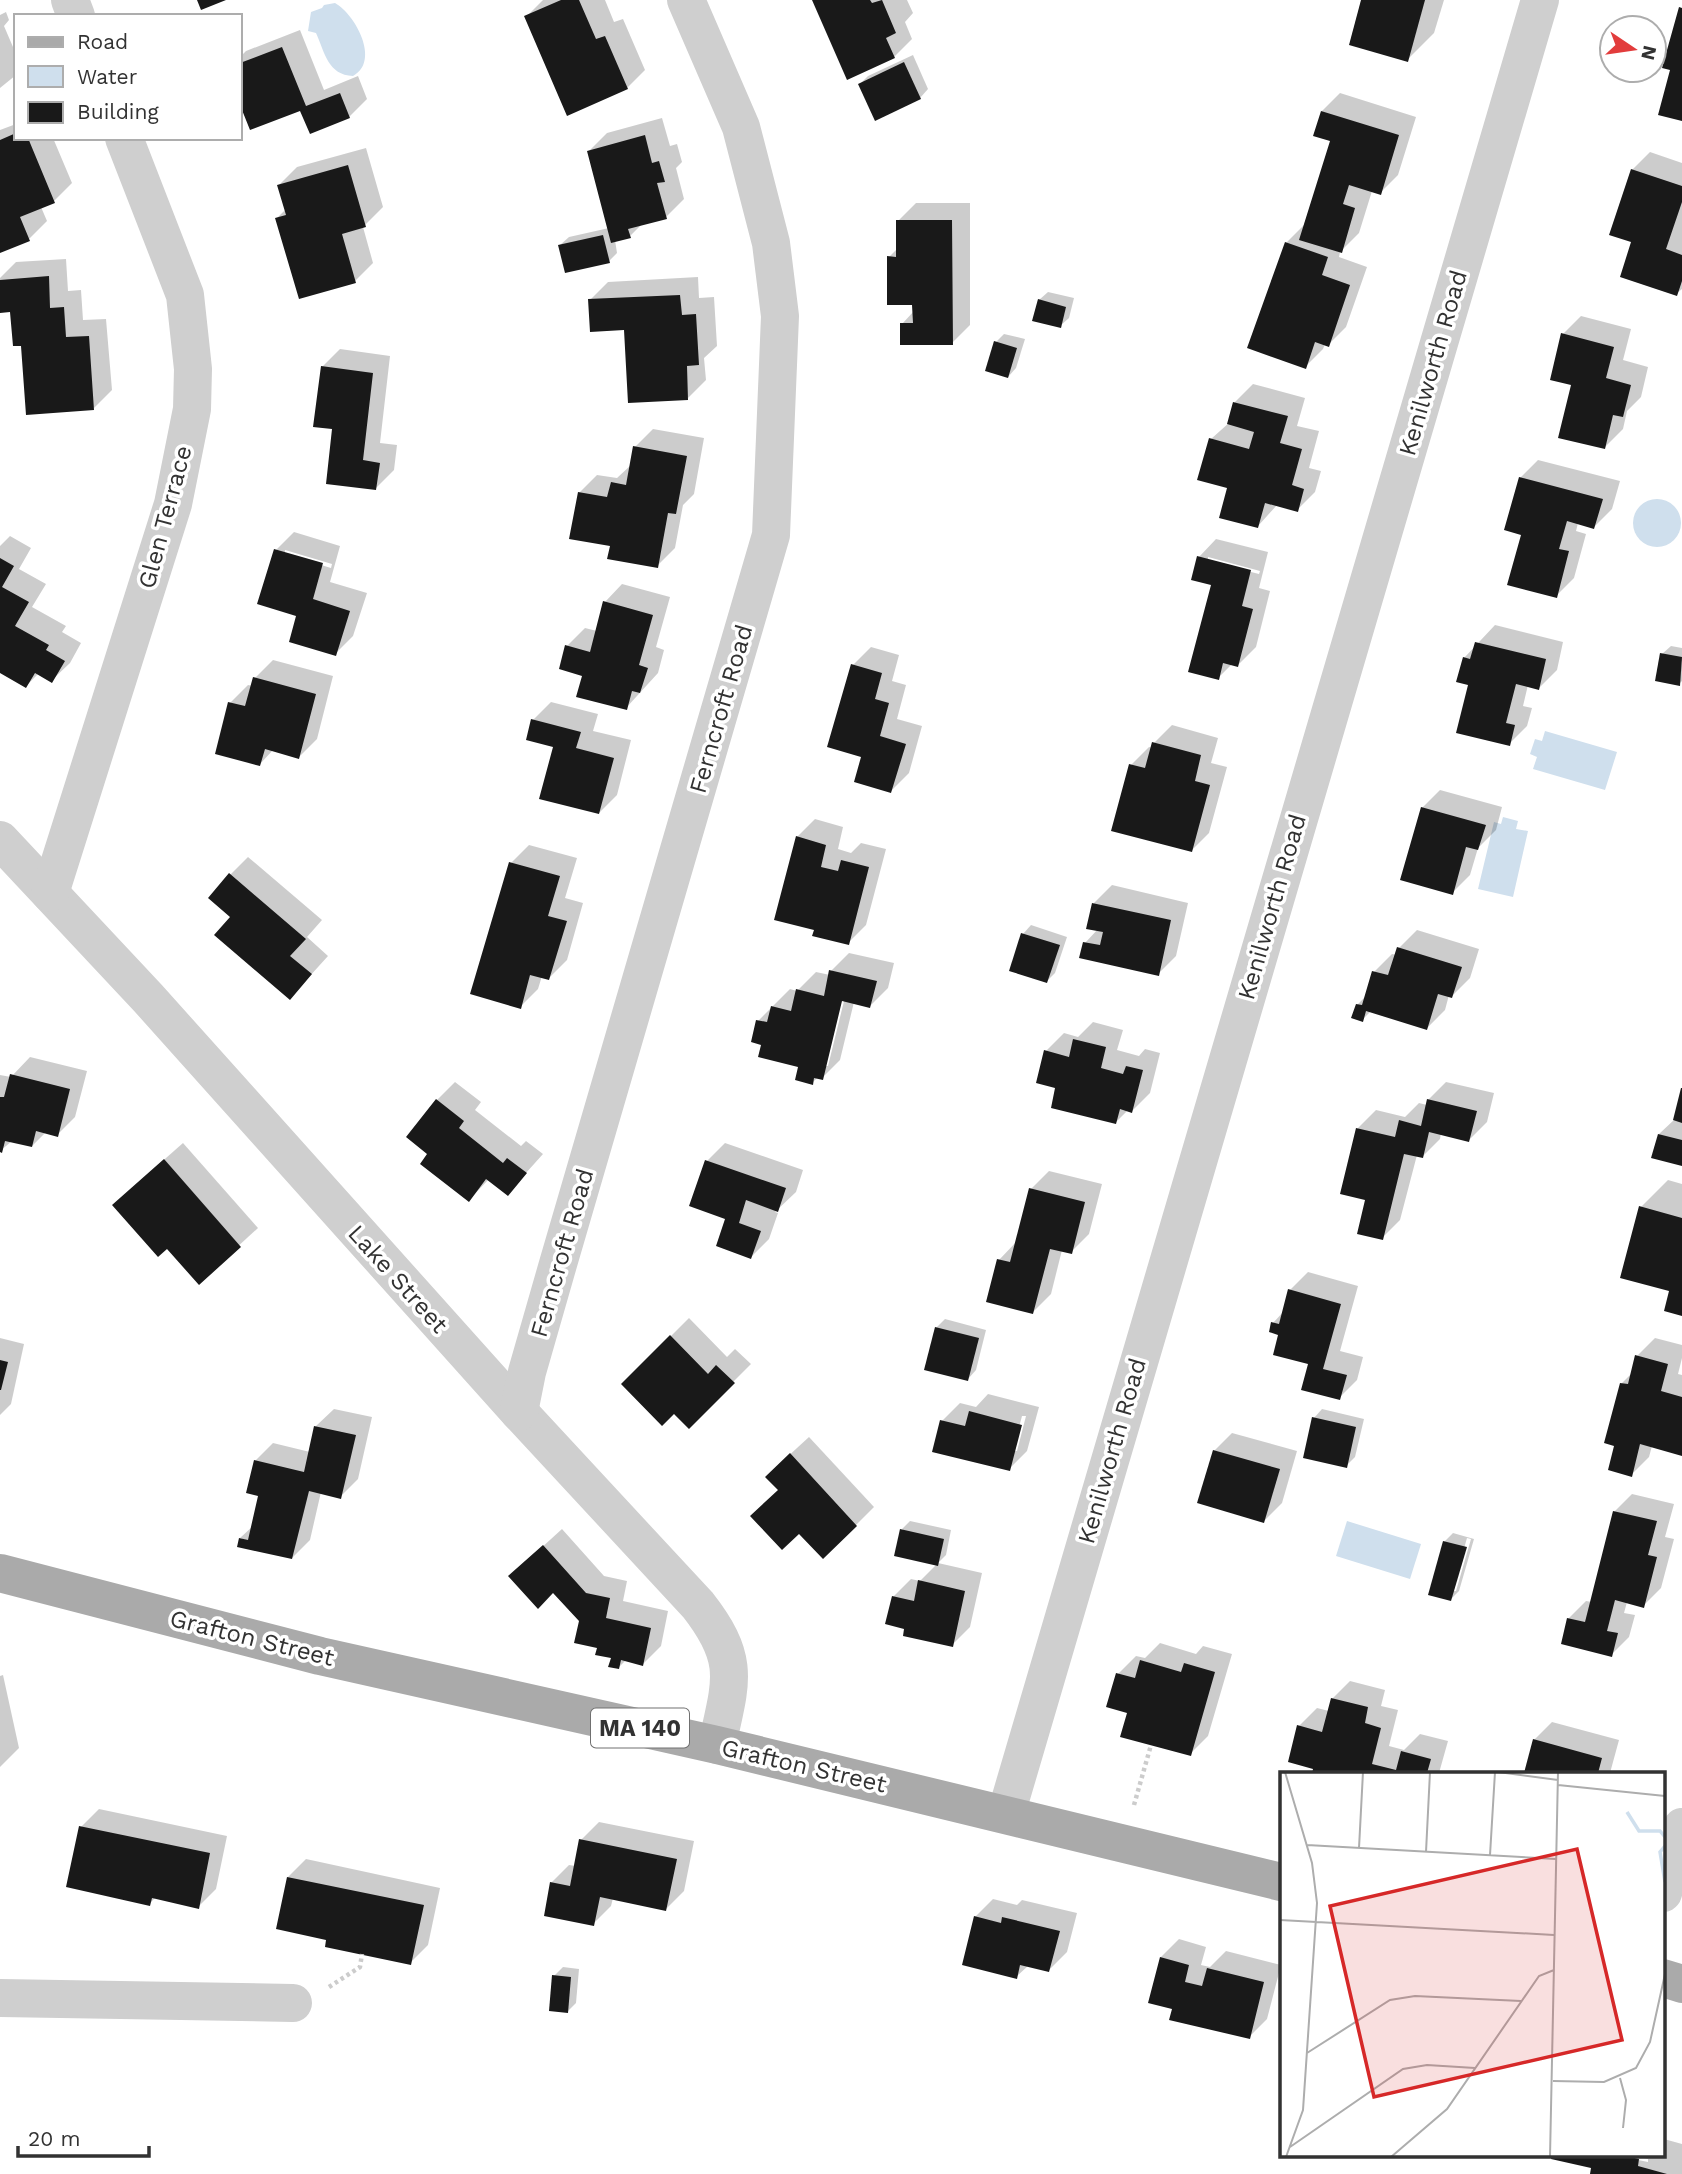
<svg xmlns="http://www.w3.org/2000/svg" width="1682" height="2174" font-family="'Work Sans',sans-serif">
<style>
.water{fill:#cfdfed}
.shadow{fill:#0003;fill-rule:evenodd}
.building{fill:#191919}
.lines{fill:none;stroke-linecap:round;stroke-linejoin:round}
.path{stroke:#ccc;stroke-width:4.5;stroke-dasharray:3.5 3.5;stroke-linecap:butt}
.minor{stroke:#cfcfcf;stroke-width:38}
.major{stroke:#aaa;stroke-width:38}
.labels{text-anchor:middle;dominant-baseline:central;stroke-width:7;stroke-linejoin:round;paint-order:stroke}
.shield{fill:#fff;stroke:#707070;stroke-width:2}
.shield-label{font-size:23px;font-weight:bold;fill:#323232}
.street-label{font-size:24px;fill:#323232;stroke:#fff}
.inset-river{fill:none;stroke:#cfdfed;stroke-width:3.5}
.inset-road{fill:none;stroke:#adadad;stroke-width:2}
.view{fill:#d62828;fill-opacity:0.15;stroke:#d62828;stroke-width:3.5}
.inset-edge{fill:none;stroke:#323232;stroke-width:3.5}
</style>
<rect width="100%" height="100%" fill="#fff"/>
<g class="water">
<path d="M335 3C355 14 381 61 353 76 328 75 325 53 316 33L308 31 311 12 322 8 324 5Z"/>
<circle cx="1657" cy="523" r="24"/>
<path d="M1545 731 1617 752 1605 790 1533 769 1537 757 1530 754 1535 739 1542 741Z"/>
<path d="M1503 817 1518 821 1516 829 1528 831 1513 897 1478 889 1494 822 1501 824Z"/>
<path d="M1347 1521 1421 1544 1410 1579 1336 1556Z"/>
</g>
<g class="shadow">
<path d="M543 0H605L614 22 623 19 645 70 627 88 526 17Z"/>
<path d="M814 0H907L913 13 905 22 912 39 894 57Z"/>
<path d="M1363 0H1444L1434 33 1407 60Z"/>
<path d="M6 12 9 20 4 26 16 54V75L0 88V15Z"/>
<path d="M300 30 324 90 358 76 367 99 349 117 301 108 251 128 240 100V57L246 51Z"/>
<path d="M913 55 928 89 920 98 860 84 868 76Z"/>
<path d="M1340 93 1416 117 1398 175 1380 193 1372 191 1359 233 1340 252 1339 257 1367 267 1346 327 1328 345 1325 344 1323 349 1305 367 1286 243 1304 225 1332 140 1322 111Z"/>
<path d="M662 118 670 146 677 144 682 162 676 168 684 199 666 217 642 224 630 236 615 240 617 253 609 261 560 245 569 237 609 228 589 151 607 133Z"/>
<path d="M16 124V138H53L72 183 54 201 41 207 47 221 29 239 0 251V130Z"/>
<path d="M366 148 383 207 363 227 373 263 355 281 277 218 286 209 279 185 297 167Z"/>
<path d="M1650 152 1682 163V289L1676 294 1634 241 1632 170Z"/>
<path d="M916 203H970V325L952 343 902 324 914 311V303L889 257 898 248V221Z"/>
<path d="M66 259 68 291 81 290 83 320 106 319 112 390 94 408 22 344 12 310 0 311V278L16 262Z"/>
<path d="M698 277 699 298 714 297 717 346 704 358 706 380 688 398 626 328 590 300 608 282Z"/>
<path d="M1048 292 1074 298 1069 318 1060 326 1039 300Z"/>
<path d="M1581 316 1631 329 1623 360 1648 367 1641 397 1627 411 1623 429 1605 447 1573 384 1563 334Z"/>
<path d="M1004 334 1025 339 1016 368 1008 377 996 342Z"/>
<path d="M340 349 390 356 380 443 397 445 394 470 376 488 334 428 322 367Z"/>
<path d="M1253 384 1305 398 1297 426 1319 431 1309 468 1321 471 1315 492 1297 510 1277 505 1258 526 1229 486 1211 439 1230 422 1235 402Z"/>
<path d="M653 429 704 438 694 494 683 505 675 548 657 566 612 544 579 493 597 475 617 478 631 465 635 447Z"/>
<path d="M1538 460 1620 481 1612 509 1594 527 1578 523 1576 531 1586 534 1574 578 1556 596 1523 534 1520 478Z"/>
<path d="M294 532 340 546 330 582 367 593 353 636 335 654 298 615 276 550ZM285 550 332 564 331 568 285 554Z"/>
<path d="M10 536 31 548 19 569 46 584 32 607 66 626 62 632 81 643 70 663 52 680 39 673 26 686 0 671V546Z"/>
<path d="M1216 539 1268 552 1259 588 1270 591 1256 647 1238 665 1232 664 1218 678 1213 584 1199 557ZM1208 557 1260 571 1259 574 1208 561Z"/>
<path d="M622 584 670 597 656 647 664 650 658 673 626 708 584 674 567 646 585 628 597 631 605 602Z"/>
<path d="M1495 625 1563 642 1557 670 1539 688 1528 685 1523 706 1532 708 1527 726 1509 744 1470 684 1464 658Z"/>
<path d="M1671 646 1682 648V681L1679 684 1662 654Z"/>
<path d="M871 647 899 655 892 681 906 685 897 719 922 726 909 773 891 791 864 756 853 665Z"/>
<path d="M273 660 333 676 317 739 299 757 273 750 260 764 230 703 248 685 253 686 255 678Z"/>
<path d="M551 702 598 714 593 731 631 740 617 795 599 813 555 746 533 720Z"/>
<path d="M1172 725 1218 738 1211 763 1227 767 1209 833 1191 851 1131 765 1149 747 1153 748 1154 743Z"/>
<path d="M1440 790 1502 807 1496 830 1478 848 1470 875 1452 893 1422 808Z"/>
<path d="M815 819 843 827 838 849 851 853 861 843 886 849 866 925 848 943 816 929 797 837Z"/>
<path d="M529 845 577 858 565 898 583 903 567 960 549 978 542 976 538 989 520 1007 511 863Z"/>
<path d="M248 857 322 920 307 937 328 956 290 998 232 916 230 875Z"/>
<path d="M1112 885 1188 903 1176 956 1158 974 1085 943 1098 929 1094 903Z"/>
<path d="M1031 925 1067 937 1055 973 1047 981 1023 934Z"/>
<path d="M1417 930 1479 949 1470 978 1452 996 1449 995 1445 1010 1427 1028 1371 1011 1362 1020 1357 1005 1367 995 1374 972 1392 954 1397 955 1399 948Z"/>
<path d="M849 953 894 963 888 988 870 1006 854 1002 840 1060 822 1078 818 1077 812 1083 800 1066 763 1043 758 1021 790 989 797 991 816 972 830 975 831 971ZM842 992 846 993 828 1066H824Z"/>
<path d="M1093 1022 1123 1030 1117 1050 1139 1056 1145 1049 1160 1053 1150 1093 1132 1111 1128 1110 1115 1123 1046 1051 1064 1033 1078 1037Z"/>
<path d="M30 1057 87 1071 75 1117 57 1135 46 1132 32 1146 12 1141 0 1151V1075L11 1077Z"/>
<path d="M455 1082 481 1102 475 1110 521 1146 526 1141 543 1154 507 1194 489 1179 469 1200 430 1154 437 1100Z"/>
<path d="M1446 1082 1494 1093 1487 1122 1469 1140 1441 1133 1440 1139 1422 1157 1417 1155 1400 1220 1382 1238 1367 1199 1342 1192 1358 1128 1376 1110 1405 1117 1419 1103 1427 1105 1428 1100Z"/>
<path d="M1682 1092V1164L1659 1134 1675 1119Z"/>
<path d="M183 1143 258 1228 199 1282 132 1188Z"/>
<path d="M725 1143 803 1170 796 1192 775 1212 778 1213 769 1239 751 1257 728 1218 707 1161Z"/>
<path d="M1049 1171 1102 1184 1089 1234 1071 1252 1062 1250 1051 1294 1033 1312 999 1260 1017 1241 1031 1189Z"/>
<path d="M1668 1180 1682 1184V1314L1641 1207Z"/>
<path d="M1308 1272 1358 1286 1340 1351 1363 1357 1357 1380 1339 1398 1273 1323 1284 1311 1290 1290Z"/>
<path d="M689 1318 727 1357 735 1349 751 1364 689 1426 674 1412 623 1384Z"/>
<path d="M945 1319 986 1330 976 1370 968 1379 936 1328Z"/>
<path d="M0 1338 24 1344 11 1404 0 1415Z"/>
<path d="M1655 1338 1682 1345V1358L1678 1374 1682 1375V1454L1652 1446 1649 1457 1631 1475 1616 1445 1622 1383 1632 1373 1637 1356Z"/>
<path d="M988 1394 1039 1407 1027 1451 1009 1469 942 1421 960 1403 976 1407ZM1022 1416H1026L1017 1451H1013Z"/>
<path d="M334 1409 372 1417 358 1479 340 1497 321 1492 310 1540 292 1558 240 1538 253 1526 260 1494 255 1461 273 1443 310 1452 316 1426Z"/>
<path d="M1322 1409 1364 1419 1355 1457 1346 1466 1314 1418Z"/>
<path d="M1232 1433 1297 1451 1282 1503 1264 1521 1214 1451Z"/>
<path d="M809 1437 874 1507 856 1525 780 1490 785 1459Z"/>
<path d="M1632 1494 1674 1504 1665 1537 1674 1539 1661 1588 1643 1606 1627 1602 1624 1613 1635 1615 1629 1637 1611 1655 1568 1619 1586 1601 1592 1602 1614 1512Z"/>
<path d="M910 1521 951 1530 946 1555 938 1563 982 1573 970 1627 952 1645 906 1627 893 1597 911 1579 920 1581 937 1564 902 1529Z"/>
<path d="M562 1529 604 1576 627 1581 623 1601 668 1611 661 1646 643 1664 626 1660 619 1667 613 1657 599 1646 581 1620 529 1559Z"/>
<path d="M1453 1533 1474 1539 1459 1591 1451 1599 1444 1542ZM1467 1538 1471 1539 1456 1591H1452Z"/>
<path d="M1160 1643 1196 1654 1203 1646 1232 1654 1208 1736 1190 1754 1130 1711 1118 1674 1136 1656 1145 1658Z"/>
<path d="M3 1675 19 1748 0 1767V1676Z"/>
<path d="M1350 1681 1385 1690 1381 1706 1398 1710 1389 1746 1404 1750 1420 1734 1448 1741 1439 1773H1314L1316 1768 1299 1726 1317 1708 1329 1711 1332 1699Z"/>
<path d="M1552 1722 1619 1740 1610 1773 1526 1772 1534 1740Z"/>
<path d="M99 1809 227 1836 216 1889 198 1907 156 1897 149 1904 81 1827Z"/>
<path d="M599 1822 694 1841 684 1891 666 1909 613 1898 611 1906 593 1924 551 1883 569 1865 576 1866 581 1840Z"/>
<path d="M306 1859 440 1888 428 1945 410 1963 328 1939 288 1877Z"/>
<path d="M993 1899 1017 1905 1022 1900 1077 1913 1067 1952 1049 1970 1029 1965 1016 1977 975 1917Z"/>
<path d="M1179 1939 1206 1947 1201 1965 1210 1967 1226 1951 1281 1965 1267 2019 1249 2037 1175 2008 1161 1957Z"/>
<path d="M563 1967 579 1969 576 2003 568 2011 554 1976Z"/>
<path d="M1663 2132H1665L1664 2139 1682 2144V2174H1592L1594 2167 1553 2158 1554 2155H1614L1648 2162V2159L1630 2155H1663Z"/>
</g>
<g class="building">
<path d="M197 0H226L201 10Z"/>
<path d="M561 0H579L596 39 605 36 628 89 567 116 524 16Z"/>
<path d="M812 0H870L872 3 882 0 896 33 886 38 895 58 847 80Z"/>
<path d="M1361 0H1425L1408 62 1349 45Z"/>
<path d="M1679 7 1682 8V121L1658 115 1670 70 1662 68Z"/>
<path d="M282 47 306 106 340 93 350 118 310 134 300 111 250 130 240 105V63Z"/>
<path d="M904 62 921 99 875 121 858 84Z"/>
<path d="M1321 111 1399 135 1381 195 1349 185 1343 204 1355 208 1342 253 1299 240 1330 141 1313 136Z"/>
<path d="M16 133V138H28L55 203 20 217 30 241 0 253V140Z"/>
<path d="M645 135 652 163 659 161 665 182 657 183 667 219 628 229 631 238 611 243 587 151Z"/>
<path d="M348 165 366 227 342 234 356 283 299 299 275 218 286 215 277 185Z"/>
<path d="M1631 169 1682 186V202L1666 249 1682 255V281L1677 296 1620 277 1631 242 1609 235Z"/>
<path d="M896 220H952L953 345H900V323H913L912 305H887V256L896 257Z"/>
<path d="M603 235 610 263 565 273 558 245Z"/>
<path d="M1285 242 1328 257 1322 275 1350 285 1329 347 1315 342 1306 369 1247 348Z"/>
<path d="M49 276 50 308 64 307 66 337 89 336 94 410 26 415 21 346H13L10 312 0 313V280Z"/>
<path d="M680 295 682 315 696 314 699 365 687 366 688 400 628 403 624 330 590 332 588 299Z"/>
<path d="M1038 299 1066 307 1061 328 1032 321Z"/>
<path d="M1561 333 1614 347 1606 378 1631 385 1623 417 1613 415 1605 449 1558 438 1571 385 1550 380Z"/>
<path d="M994 341 1017 348 1008 378 985 371Z"/>
<path d="M321 366 373 373 363 460 380 463 376 490 326 484 332 429 313 427Z"/>
<path d="M1233 402 1288 416 1280 443 1302 449 1292 485 1304 489 1298 512 1265 503 1258 528 1219 518 1227 488 1197 480 1209 438 1249 449 1254 432 1227 424Z"/>
<path d="M633 446 687 456 676 514 668 513 658 568 607 559 610 546 569 539 578 492 607 497 611 482 626 485Z"/>
<path d="M1519 477 1603 499 1594 529 1567 521 1559 549 1569 551 1557 598 1507 585 1521 535 1504 530Z"/>
<path d="M274 549 323 563 313 599 350 611 336 656 289 642 296 616 257 604Z"/>
<path d="M1197 556 1251 570 1242 606 1253 609 1238 667 1223 663 1219 680 1188 672 1211 585 1191 580Z"/>
<path d="M0 558 14 566 2 587 29 602 15 626 49 645 46 650 65 661 52 683 35 673 26 688 0 673Z"/>
<path d="M603 601 653 615 639 665 648 668 640 693 632 691 627 710 576 697 582 676 559 669 565 645 590 652Z"/>
<path d="M1475 642 1546 659 1539 690 1516 684 1506 723 1515 725 1510 746 1456 733 1468 685 1456 682 1463 657 1470 659Z"/>
<path d="M1660 653 1682 657 1680 686 1655 681Z"/>
<path d="M851 664 882 673 875 699 889 703 880 736 906 744 891 793 854 782 861 757 827 747Z"/>
<path d="M253 677 316 694 299 759 265 749 260 766 215 754 228 702 245 706Z"/>
<path d="M531 719 581 732 576 748 614 758 599 814 539 799 553 747 526 740Z"/>
<path d="M1152 742 1201 755 1195 781 1210 785 1192 852 1111 831 1129 764 1145 768Z"/>
<path d="M1421 807 1486 825 1478 850 1466 847 1453 895 1400 880Z"/>
<path d="M796 836 826 845 821 867 838 871 841 860 869 867 849 945 812 936 814 930 774 920Z"/>
<path d="M509 862 560 876 548 916 567 921 549 980 530 975 521 1009 470 994Z"/>
<path d="M229 873 306 939 290 956 312 974 290 1000 214 935 230 917 208 898Z"/>
<path d="M1092 903 1171 920 1159 976 1079 958 1083 942 1100 945 1103 932 1086 929Z"/>
<path d="M1021 933 1060 945 1047 983 1009 971Z"/>
<path d="M1397 947 1462 967 1452 998 1438 994 1427 1030 1366 1011 1363 1022 1351 1018 1356 1004 1362 1005 1372 971 1388 975Z"/>
<path d="M829 970 877 981 870 1008 842 1001 823 1080 814 1078 813 1085 795 1080 798 1067 758 1057 761 1045 751 1042 756 1020 767 1022 771 1006 791 1011 796 989 824 996Z"/>
<path d="M1073 1039 1106 1047 1101 1068 1123 1074 1126 1066 1143 1070 1132 1113 1120 1109 1116 1124 1051 1108 1055 1088 1036 1083 1044 1050 1069 1057Z"/>
<path d="M10 1074 70 1089 58 1137 36 1131 32 1147 5 1141 2 1153 0 1152V1097H4Z"/>
<path d="M1681 1088H1682V1123L1673 1120Z"/>
<path d="M436 1099 464 1121 459 1128 503 1163 507 1158 527 1173 508 1196 486 1179 469 1202 420 1164 427 1154 406 1137Z"/>
<path d="M1427 1099 1477 1111 1469 1142 1429 1132 1423 1158 1404 1154 1383 1240 1357 1234 1365 1200 1340 1194 1356 1128 1395 1137 1399 1120 1421 1126Z"/>
<path d="M1658 1134 1682 1140V1166L1651 1158Z"/>
<path d="M164 1159 241 1247 199 1285 167 1249 158 1257 112 1205Z"/>
<path d="M705 1160 786 1188 778 1212 746 1200 739 1223 761 1231 751 1259 716 1246 725 1219 689 1206Z"/>
<path d="M1029 1188 1085 1202 1072 1254 1050 1249 1033 1314 986 1302 997 1259 1010 1262Z"/>
<path d="M1639 1206 1682 1218V1316L1664 1311 1669 1291 1620 1278Z"/>
<path d="M1288 1289 1341 1304 1323 1369 1347 1375 1340 1400 1301 1390 1308 1364 1273 1355 1278 1335 1269 1332 1271 1322 1279 1324Z"/>
<path d="M935 1327 979 1338 968 1381 924 1370Z"/>
<path d="M670 1335 708 1374 716 1365 735 1383 689 1429 674 1414 662 1426 621 1384Z"/>
<path d="M1635 1355 1668 1364 1661 1391 1682 1397V1456L1640 1444 1632 1477 1608 1470 1614 1446 1604 1443 1620 1383 1628 1384Z"/>
<path d="M0 1360 8 1362 1 1390H0Z"/>
<path d="M969 1411 1022 1425 1010 1471 932 1452 940 1420 965 1426Z"/>
<path d="M1312 1417 1356 1427 1347 1468 1303 1458Z"/>
<path d="M314 1426 356 1435 341 1499 309 1491 292 1559 237 1547 239 1538 248 1540 258 1496 246 1493 254 1460 304 1472Z"/>
<path d="M1213 1450 1280 1469 1264 1523 1197 1503Z"/>
<path d="M790 1453 857 1526 823 1559 799 1534 782 1550 750 1516 778 1490 765 1477Z"/>
<path d="M1613 1511 1657 1521 1648 1555 1657 1557 1644 1608 1615 1600 1607 1631 1618 1633 1612 1657 1561 1644 1567 1618 1585 1622Z"/>
<path d="M900 1529 944 1539 938 1566 894 1556Z"/>
<path d="M1443 1541 1467 1547 1451 1601 1428 1595Z"/>
<path d="M543 1545 586 1593 610 1598 606 1618 651 1628 643 1666 621 1660 619 1669 608 1667 611 1658 595 1655 597 1648 574 1643 579 1621 553 1593 538 1609 508 1576Z"/>
<path d="M918 1580 965 1591 953 1647 903 1636 904 1629 885 1624 892 1596 914 1601Z"/>
<path d="M1140 1660 1181 1672 1184 1663 1215 1672 1191 1756 1120 1737 1127 1713 1106 1707 1116 1673 1135 1678Z"/>
<path d="M1331 1698 1368 1707 1365 1723 1381 1728 1372 1764 1396 1770 1401 1751 1431 1759 1427 1773H1312L1313 1769 1288 1762 1297 1725 1322 1732Z"/>
<path d="M1533 1739 1602 1758 1598 1773H1524Z"/>
<path d="M79 1826 210 1853 199 1909 152 1898 150 1906 66 1887Z"/>
<path d="M579 1839 677 1859 666 1911 600 1897 594 1926 544 1916 550 1882 570 1886Z"/>
<path d="M287 1877 424 1905 411 1965 325 1947 326 1940 276 1929Z"/>
<path d="M974 1916 1001 1923 1002 1917 1060 1931 1049 1972 1020 1965 1017 1979 962 1965Z"/>
<path d="M1160 1957 1189 1965 1185 1982 1202 1986 1207 1968 1264 1982 1250 2039 1169 2020 1172 2009 1148 2003Z"/>
<path d="M552 1975 571 1977 568 2013 549 2011Z"/>
<path d="M1552 2155H1622L1639 2159 1638 2166 1667 2174H1590L1591 2168 1551 2159Z"/>
</g>
<g class="lines">
<g class="path">
<path d="M1134 1805 1151 1745"/>
<path d="M329 1987 360 1967 362 1954"/>
</g>
<g class="minor">
<path d="M70 0 76 16"/>
<path d="M0 840 148 998 519 1412 698 1605C741 1660 731 1681 717 1745"/>
<path d="M50 893 173 504 192 409 193 369 185 295 124 138"/>
<path d="M519 1412 527 1372 558 1264 771 535 780 316 771 243 741 127 686 0"/>
<path d="M1006 1814 1540 0"/>
<path d="M1663 1893 1682 1827"/>
<path d="M0 1998 293 2003"/>
</g>
<g class="major">
<path d="M0 1573 320 1656 717 1745 1281 1882"/>
<path d="M1663 1978 1682 1984"/>
</g>
</g>
<g class="labels">
<rect class="shield" x="591" y="1708.5" width="98" height="39" rx="5"/>
<g class="shield-label">
<text x="640" y="1728">MA 140</text>
</g>
<g class="street-label">
<text transform="translate(1433 363) rotate(-74)">Kenilworth Road</text>
<text transform="translate(165 517) rotate(-75)">Glen Terrace</text>
<text transform="translate(721 709) rotate(-74)">Ferncroft Road</text>
<text transform="translate(1272 907) rotate(-74)">Kenilworth Road</text>
<text transform="translate(562 1253) rotate(-74)">Ferncroft Road</text>
<text transform="translate(398 1279) rotate(48)">Lake Street</text>
<text transform="translate(1112 1451) rotate(-74)">Kenilworth Road</text>
<text transform="translate(252 1638) rotate(14)">Grafton Street</text>
<text transform="translate(804 1766) rotate(13)">Grafton Street</text>
</g>
</g>
<g transform="translate(1280 1772)">
<rect width="385" height="385" fill="#fff"/>
<path class="inset-river" d="M347 40 359 59H380L385 65M385 74 380 80 385 110"/>
<path class="inset-road" d="M5 0 32 91 37 131 23 338 6 385M218 0 278 8M278 13 385 24M27 73 276 87M79 76 83 0M146 80 150 0M210 83 215 0M0 148 274 163M27 281 110 228 135 224 241 229M340 306 346 328 343 356M273 309 324 310 356 296 370 270 385 202M10 375 123 297 147 293 195 296M111 385 167 337 259 204 274 198M270 385 278 0"/>
<path class="view" d="M297 77 342 268 94 325 50 134Z"/>
<rect width="385" height="385" class="inset-edge"/>
</g>
<rect x="14" y="14" width="228" height="126" fill="#ffffff" stroke="#adadad" stroke-width="2"/>
<rect x="28" y="37" width="35" height="10" fill="#aaaaaa" stroke="#adadad" stroke-width="2"/>
<text x="77" y="49" font-size="21" fill="#323232">Road</text>
<rect x="28" y="66" width="35" height="21" fill="#cfdfed" stroke="#adadad" stroke-width="2"/>
<text x="77" y="84" font-size="21" fill="#323232">Water</text>
<rect x="28" y="102" width="35" height="21" fill="#191919" stroke="#adadad" stroke-width="2"/>
<text x="77" y="119" font-size="21" fill="#323232">Building</text>
<g transform="translate(1633 49) rotate(103)"><circle r="33" fill="#ffffff" stroke="#adadad" stroke-width="2"/>
<path d="M0-5L12 26L0 18L-12 26Z" fill="#e23c3c"/>
<text y="-10" font-size="19" font-weight="bold" text-anchor="middle" fill="#323232">N</text>
</g>
<path d="M18 2146v10h131v-10" fill="none" stroke="#323232" stroke-width="3.5"/>
<text x="28" y="2146" font-size="21" fill="#323232" stroke="#ffffff" stroke-width="5" paint-order="stroke">20 m</text>
</svg>
